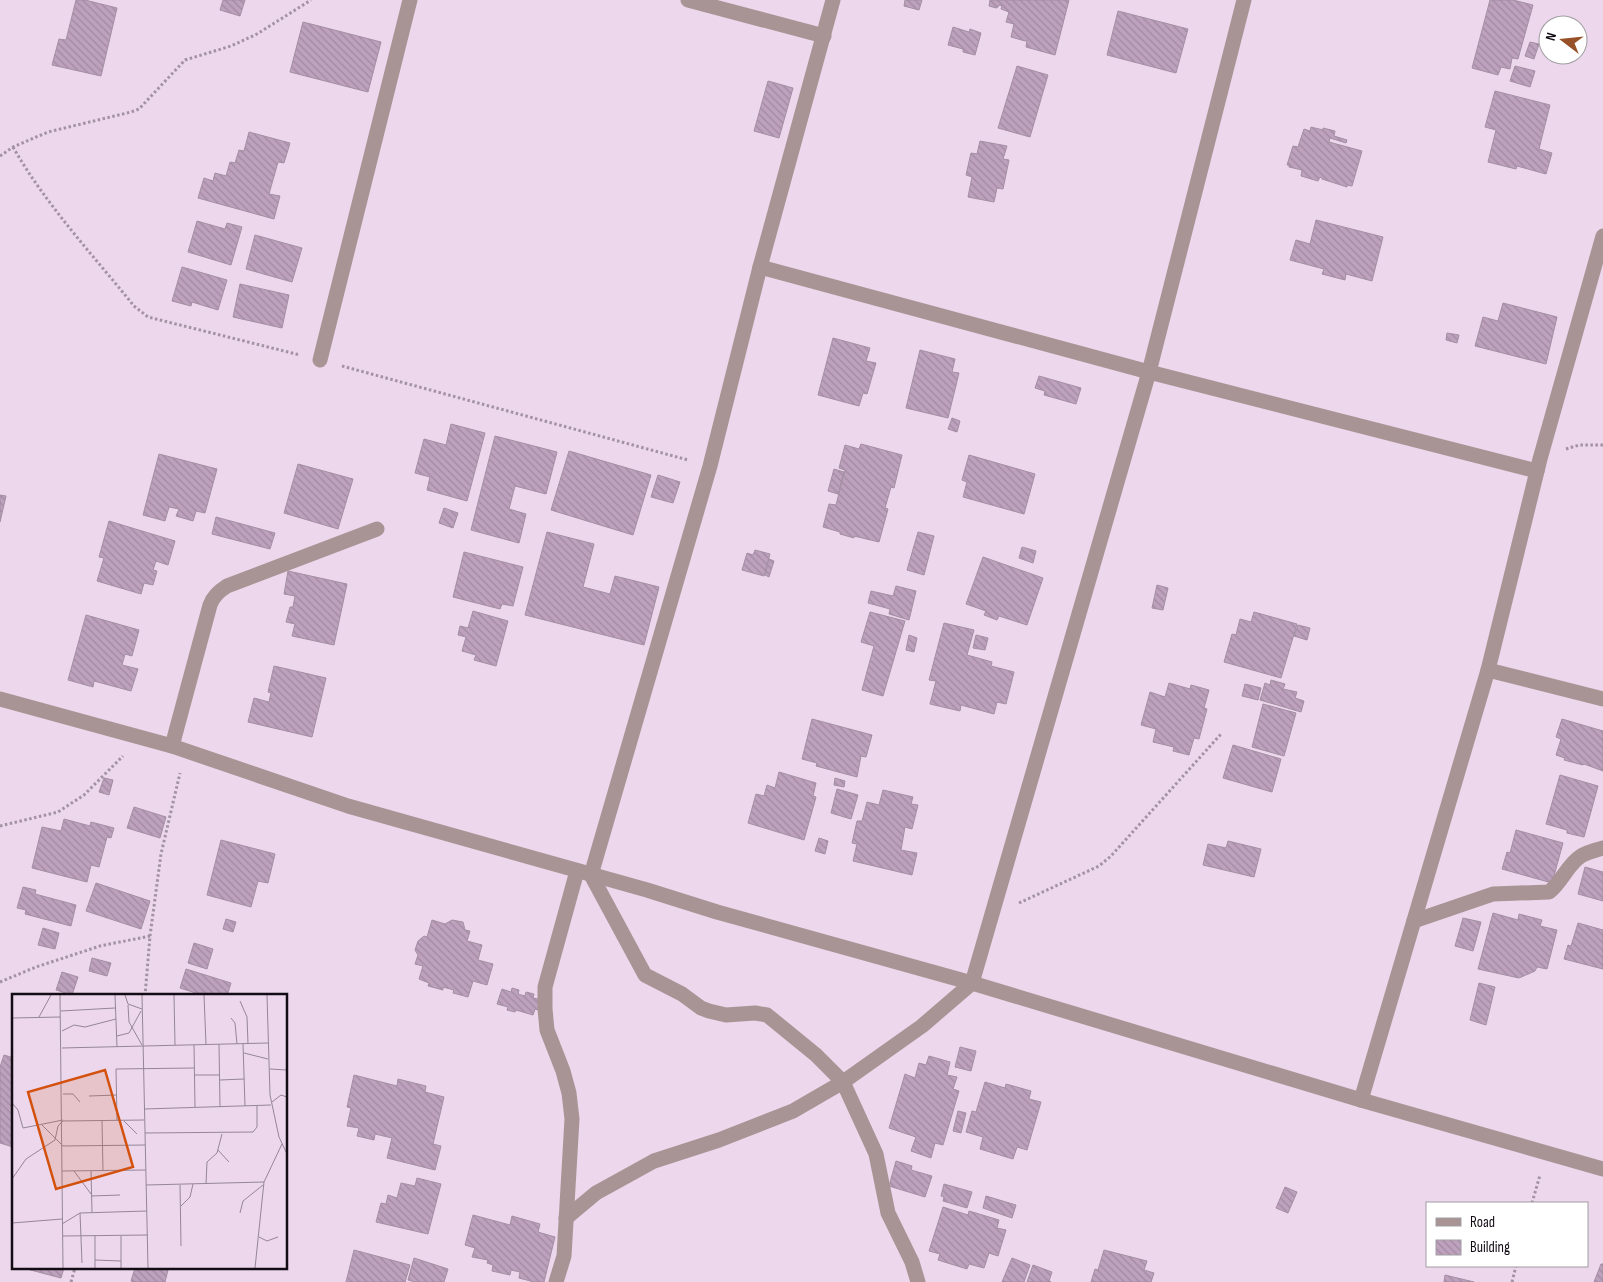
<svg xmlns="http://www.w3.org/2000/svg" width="1603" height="1282" font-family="'Sofia Sans Condensed',sans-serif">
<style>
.building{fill:url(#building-back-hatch);stroke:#a38fa3}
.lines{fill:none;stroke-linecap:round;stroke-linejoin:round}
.path{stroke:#a292a2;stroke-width:3;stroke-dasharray:2.5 2.5;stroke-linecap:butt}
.minor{stroke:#a89495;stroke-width:15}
.inset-road{fill:none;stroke:#958696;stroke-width:1}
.view{fill:#d3510d;fill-opacity:0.15;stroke:#d3510d;stroke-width:2.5}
.inset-edge{fill:none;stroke:#130c14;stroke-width:2.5}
</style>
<defs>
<pattern id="building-back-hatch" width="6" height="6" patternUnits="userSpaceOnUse" patternTransform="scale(1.25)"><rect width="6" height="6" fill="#bda1bd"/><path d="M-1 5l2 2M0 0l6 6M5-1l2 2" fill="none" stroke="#a289a2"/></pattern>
</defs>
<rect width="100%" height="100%" fill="#ecd7ec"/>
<g class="building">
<path d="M76 0H85L117 8 101 76 52 65 59 39 66 40Z"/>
<path d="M223 0H245L240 16 220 10Z"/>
<path d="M905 0H922L919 10 904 6Z"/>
<path d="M990 0H1069L1055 55 1026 47 1027 40 1025 41 1011 37 1014 24 1006 22 1009 12 1001 9 1002 6 999 5 998 7 996 8 989 6Z"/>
<path d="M1490 0H1513L1533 5 1518 59 1512 58 1510 69 1501 67 1498 75 1472 68Z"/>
<path d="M1118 11 1188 29 1176 73 1107 55Z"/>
<path d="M303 22 381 42 368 92 290 72Z"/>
<path d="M953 27 969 32 970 29 981 33 975 55 963 52V49L948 45Z"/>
<path d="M1530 42 1539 44 1534 59 1525 56Z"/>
<path d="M1017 66 1048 75 1030 137 998 128Z"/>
<path d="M1515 66 1535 71 1530 87 1510 81Z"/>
<path d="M768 81 793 88 779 138 754 131Z"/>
<path d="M1495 91 1550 105 1539 149 1552 153 1546 174 1517 166 1516 169 1488 162 1496 130 1485 127Z"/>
<path d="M1311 127 1323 130V128L1335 131 1334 136 1347 140 1346 143 1330 138 1329 142 1362 151 1352 186 1347 185V187L1322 179V178L1320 177 1318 181 1301 176 1302 170 1289 167V165H1287L1293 146 1298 147 1304 129 1310 131Z"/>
<path d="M249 132 290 143 284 163 278 162 269 194 280 196 274 219 198 198 204 178 213 181 215 173 226 176 230 162 235 163 239 150 244 151Z"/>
<path d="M980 141 1007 146 1003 159 1009 160 1003 189 997 188 994 202 968 197 972 177 966 175 971 153 977 154Z"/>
<path d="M1316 220 1383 237 1372 281 1346 274 1345 280 1322 274 1324 269 1290 260 1296 240 1310 244Z"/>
<path d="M197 221 225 229 227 223 242 227 231 265 188 252Z"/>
<path d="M255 235 302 248 292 282 246 269Z"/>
<path d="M182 267 227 280 218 310 192 302 191 306 172 301Z"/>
<path d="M240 284 289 295 282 328 233 317Z"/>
<path d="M1503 303 1557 317 1546 364 1475 346 1483 317 1498 321Z"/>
<path d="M1447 333 1459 335 1457 343 1446 340Z"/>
<path d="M833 338 870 348 866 361 876 363 867 394 863 393 859 406 818 395Z"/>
<path d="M920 350 955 359 952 372 959 373 948 418 906 408Z"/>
<path d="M1039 376 1081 388 1076 404 1044 395 1045 391 1035 388Z"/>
<path d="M952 418 960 421 957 432 948 429Z"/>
<path d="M451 424 485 433 467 501 427 490 430 477 415 473 424 439 446 445Z"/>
<path d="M495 436 557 452 546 494 515 486 509 509 526 514 519 543 471 530Z"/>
<path d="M861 444 902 455 894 488 891 487 885 508 888 509 879 542 854 536V538L840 534V532L823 527 829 504 836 505 845 470 839 468 845 445 859 449Z"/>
<path d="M569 451 651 475 633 535 551 510Z"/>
<path d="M159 454 217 469 205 513 196 511 193 521 176 516 179 509 169 507 165 521 143 515Z"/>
<path d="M969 455 1035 474 1024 514 963 497 967 482 962 480Z"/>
<path d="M298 464 353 479 338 529 284 513Z"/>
<path d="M834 469 844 472 838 494 828 491Z"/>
<path d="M658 475 680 482 673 503 651 497Z"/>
<path d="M0 495 6 496 0 522Z"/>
<path d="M444 508 458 513 453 528 439 523Z"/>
<path d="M216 517 275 533 270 549 212 534Z"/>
<path d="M109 521 175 541 168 565 156 561 153 570 157 571 153 585 144 583 141 594 97 581 104 558 99 557Z"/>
<path d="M547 532 594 544 583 587 610 594 615 576 659 587 644 645 525 615Z"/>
<path d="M918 532 934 536 924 575 907 570Z"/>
<path d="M1022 547 1036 551 1033 563 1019 558Z"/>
<path d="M755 550 770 554 764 576 742 570 747 553 753 555Z"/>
<path d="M464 552 523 567 513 606 502 604 500 609 453 597Z"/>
<path d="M983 557 1043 578 1027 625 999 616 997 620 984 615 986 611 966 604Z"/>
<path d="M769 559 774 561 769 577 765 575Z"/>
<path d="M288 571 347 584 334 645 292 636 295 624 286 622 290 607H293L295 596 284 594Z"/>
<path d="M1157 585 1168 588 1163 610 1152 608Z"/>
<path d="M896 586 916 591 909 620 889 614 890 609 868 603 871 591 893 596Z"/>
<path d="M473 611 508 621 496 666 474 660 476 655 462 651 466 637 458 635 460 626 468 628Z"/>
<path d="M870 612 905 621 883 696 862 690 874 646 861 642Z"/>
<path d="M1254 612 1297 624 1281 678 1224 662 1232 634 1236 635 1240 619 1251 622Z"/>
<path d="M86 615 139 630 132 656 125 654 122 665 138 669 131 691 94 681 93 687 68 680Z"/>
<path d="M944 623 974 630 967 655 992 662 991 666 1014 672 1006 704 997 702 994 714 961 705 960 711 930 704 936 681 929 680Z"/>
<path d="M1298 625 1310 628 1307 640 1294 636Z"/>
<path d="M909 635 917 638 914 652 906 650Z"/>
<path d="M976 635 988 638 985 650 973 648Z"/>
<path d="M274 666 326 678 312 737 248 722 254 698 269 702 271 693 268 692Z"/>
<path d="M1271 680 1285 684 1283 689 1297 692 1295 698 1304 701 1301 712 1260 700 1265 683 1270 685Z"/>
<path d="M1169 683 1190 689 1191 685 1209 690 1204 708 1207 709 1199 739 1194 738 1189 755 1173 751 1174 747 1153 742 1156 729 1141 725 1150 692 1165 697Z"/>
<path d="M1245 684 1261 688 1258 700 1242 696Z"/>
<path d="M1263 704 1296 713 1284 756 1252 747Z"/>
<path d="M812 719 872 735 866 757 861 756 857 777 816 766 817 763 802 759Z"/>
<path d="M1562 719 1603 731V771L1584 764 1583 765 1564 760 1565 758 1556 755 1561 739 1556 737Z"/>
<path d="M1233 745 1281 759 1272 792 1223 778Z"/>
<path d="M779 772 816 783 813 796 816 797 804 840 748 823 756 794 764 796 767 785 775 788Z"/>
<path d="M1560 775 1598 786 1584 837 1567 833V830L1546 824Z"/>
<path d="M104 778 113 780 109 795 99 792Z"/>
<path d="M835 778 845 781 844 787 834 785Z"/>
<path d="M837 789 858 795 851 819 831 813Z"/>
<path d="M883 790 913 797 911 804 918 805 912 829 905 827 901 850 917 853 912 875 853 861 857 844 852 843 857 821H862L867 802 879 805Z"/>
<path d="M134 807 166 817 160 838 127 828Z"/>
<path d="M64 819 90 826 91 822 114 828 111 838 107 837 99 867 91 865 87 882 32 868 42 827 61 831Z"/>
<path d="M1516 830 1563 843 1552 883 1502 869 1507 852 1510 853Z"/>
<path d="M819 838 828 841 825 854 815 851Z"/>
<path d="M221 840 275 854 268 883 258 881 251 907 207 895Z"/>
<path d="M1228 841 1261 849 1254 877 1203 865 1208 844 1226 848Z"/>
<path d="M1585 867 1603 872V901L1578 894Z"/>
<path d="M96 883 150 901 141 929 86 911Z"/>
<path d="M23 887 36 890 35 894 76 905 71 926 25 914 26 910 17 908Z"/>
<path d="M1493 913 1518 920 1519 914 1542 920 1540 926 1557 930 1547 969 1537 967 1535 971 1519 978 1478 969Z"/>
<path d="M1463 918 1481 922 1473 951 1455 946Z"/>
<path d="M226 919 236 922 233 932 223 929Z"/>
<path d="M432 920 445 924 452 920 463 922 465 930 470 931 467 941 482 945 478 960 493 964 487 985 473 981 468 997 453 993 454 990 443 987V990L428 986 429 983 419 979 423 966 415 964 418 955 415 950 418 941 424 936 427 937Z"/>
<path d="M1578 923 1603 930V969L1564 959 1568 945 1571 946Z"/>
<path d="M43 928 59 933 55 949 38 945Z"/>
<path d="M194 943 213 949 207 969 188 963Z"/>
<path d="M92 958 111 963 107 976 89 971Z"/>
<path d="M186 969 231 983 227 996H205L180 988Z"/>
<path d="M62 972 78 977 72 995 56 990Z"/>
<path d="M1479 983 1495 987 1486 1025 1470 1020Z"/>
<path d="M512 988 519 990 518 994 525 996 526 992 534 994 533 998 538 999 537 1002 540 1003 538 1010 535 1009 533 1015 516 1010 515 1012 507 1010 508 1007 497 1004 502 989 511 992Z"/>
<path d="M960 1047 976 1051 971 1071 955 1067Z"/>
<path d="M4 1055 14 1058 13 1147 0 1143V1067Z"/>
<path d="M929 1056 950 1062 947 1075 957 1077 953 1089 959 1091 943 1145 935 1143 931 1158 911 1151 916 1137 889 1128 905 1074 915 1078 919 1063 926 1065Z"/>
<path d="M354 1075 397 1086 398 1079 426 1086 425 1092 444 1097 433 1144 441 1146 435 1170 387 1158 392 1138 375 1134 374 1140 357 1136 359 1128 347 1126 351 1108 347 1107Z"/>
<path d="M985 1082 1005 1088 1006 1084 1031 1091 1029 1099 1041 1102 1027 1150 1017 1147 1013 1159 980 1149 983 1137 966 1132 972 1111 976 1112Z"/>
<path d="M958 1111 966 1113 961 1133 953 1131Z"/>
<path d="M896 1161 912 1166 911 1170 932 1176 925 1197 889 1186Z"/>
<path d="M417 1178 441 1184 428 1234 376 1222 381 1203 386 1204 388 1195 397 1198 401 1183 415 1186Z"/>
<path d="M944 1184 972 1192 967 1208 943 1201 944 1197 941 1196Z"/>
<path d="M1285 1187 1297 1192 1288 1213 1276 1208Z"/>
<path d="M986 1196 1016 1205 1012 1218 983 1208Z"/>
<path d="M943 1207 968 1215 969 1211 999 1220 997 1228 1006 1230 998 1256 989 1253 984 1268 969 1264 967 1269 938 1260 940 1254 929 1251Z"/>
<path d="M473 1215 510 1225 512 1216 540 1224 538 1232 555 1237 544 1282H534L519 1278 520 1272 511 1270 510 1275 492 1271 493 1265 487 1263 488 1260 472 1257 475 1248 465 1245Z"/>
<path d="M354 1250 410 1265 405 1282H346Z"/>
<path d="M1104 1250 1147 1261 1144 1270 1154 1273 1151 1282H1091L1095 1269 1098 1270Z"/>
<path d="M414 1258 448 1269 444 1282H415L408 1280Z"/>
<path d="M1012 1258 1030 1265 1024 1282H1002Z"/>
<path d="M1601 1264H1603V1282H1594Z"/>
<path d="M1033 1265 1052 1272 1049 1281 1051 1282H1027Z"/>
<path d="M23 1268H64L61 1278Z"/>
<path d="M135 1268H162L168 1270 165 1282H134L131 1281Z"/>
<path d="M1445 1275 1474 1282H1444Z"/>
</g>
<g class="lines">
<g class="path">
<path d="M13 147C46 205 93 255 134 306L148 317 300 355"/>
<path d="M0 156 13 147 48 132 131 112 139 109 185 60 231 46 257 34 311 0"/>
<path d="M342 366 688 460"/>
<path d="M1566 449 1579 445H1603"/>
<path d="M0 826 58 812 84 795 123 756"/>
<path d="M1019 903 1099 866 1111 856 1221 734"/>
<path d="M0 982 36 967 100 946 150 936"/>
<path d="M145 996 150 936 161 854 180 773"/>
<path d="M1532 1203 1540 1175"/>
<path d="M71 1282 75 1268"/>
<path d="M1512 1282 1516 1266"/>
</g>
<g class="minor">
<path d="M688 0 824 36"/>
<path d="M833 0 760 267 710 466 591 875 645 975 682 994 701 1008 709 1011 726 1015 755 1013 767 1015 816 1055 843 1082 876 1154 888 1213 912 1262 918 1282"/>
<path d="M760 267 1149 372 1537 471"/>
<path d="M320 360 410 0"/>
<path d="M1488 670 1603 699"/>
<path d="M0 699 172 746 348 806 647 890 717 912 972 983 1361 1100 1603 1169"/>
<path d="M172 746 210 605C213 596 219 591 227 586L377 529"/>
<path d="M1414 921 1493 894 1549 892C1562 882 1567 865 1581 856 1587 852 1596 850 1603 848"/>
<path d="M1361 1100 1488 670 1540 459 1603 236"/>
<path d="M566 1218 596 1193 654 1161 719 1140 793 1111 843 1082 922 1026 972 983 1149 372 1244 0"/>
<path d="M556 1282 564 1256 572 1119 569 1093 563 1071 547 1030 545 1009V987L577 871"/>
</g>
</g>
<g transform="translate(12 994)">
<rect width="275" height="275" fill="#ecd7ec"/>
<path class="inset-road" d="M48 1 51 274M103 1 105 53M113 1 116 10 130 15M130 1 136 274M162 1 163 51M192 1 194 51M255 1 258 101 267 143 275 160M228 7 235 23 236 50M116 11 117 28 130 51M49 17 103 14M27 23 39 1M0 24 48 23M219 24 223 29 225 50M50 37 62 31 73 33 104 25M105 42 117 39 129 17M207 50 208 113M231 50 233 112M182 51 183 113M50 54 256 49M232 59 256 65M258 75 275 76M183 81H208M208 86 232 85M51 100H61L68 108M77 102 105 101M260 108 269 101 275 103M0 109 6 116 11 134 51 126M132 115 259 111M105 126 104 75 182 74M90 127 91 177M112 127 125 140M30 131 51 152 133 151M133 139 241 138 245 133V112M206 156 217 168M50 177 134 176M62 177 79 200M79 177 80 218M0 185 14 165 43 146 46 132 51 127 132 126M194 190 195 168 205 159 210 140M134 191 252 188 270 150M168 191 169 252M79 202 108 201M169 212 178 203 181 190M68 219 70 269M228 219 231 207 251 191M0 229 50 225M50 230 68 219 135 217M51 242 136 241M83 242V274M109 242V274M247 243 255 247 266 243M83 266 109 267M243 274 252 188"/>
<path class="view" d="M93 76 121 173 44 195 16 98Z"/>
<rect width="275" height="275" class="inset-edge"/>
</g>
<rect x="1426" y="1202" width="162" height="65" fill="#ffffff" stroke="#a19ea1"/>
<rect x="1436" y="1218" width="25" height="8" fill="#a89495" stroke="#a19ea1"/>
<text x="1470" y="1227" font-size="15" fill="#130c14">Road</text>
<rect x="1436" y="1240" width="25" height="15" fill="url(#building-back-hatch)" stroke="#a19ea1"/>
<text x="1470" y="1252" font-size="15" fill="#130c14">Building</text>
<g transform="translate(1563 40) rotate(286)"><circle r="24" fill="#ffffff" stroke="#a19ea1"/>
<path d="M0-4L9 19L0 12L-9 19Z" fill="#975128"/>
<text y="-8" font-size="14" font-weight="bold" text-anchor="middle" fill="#130c14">N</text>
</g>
</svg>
